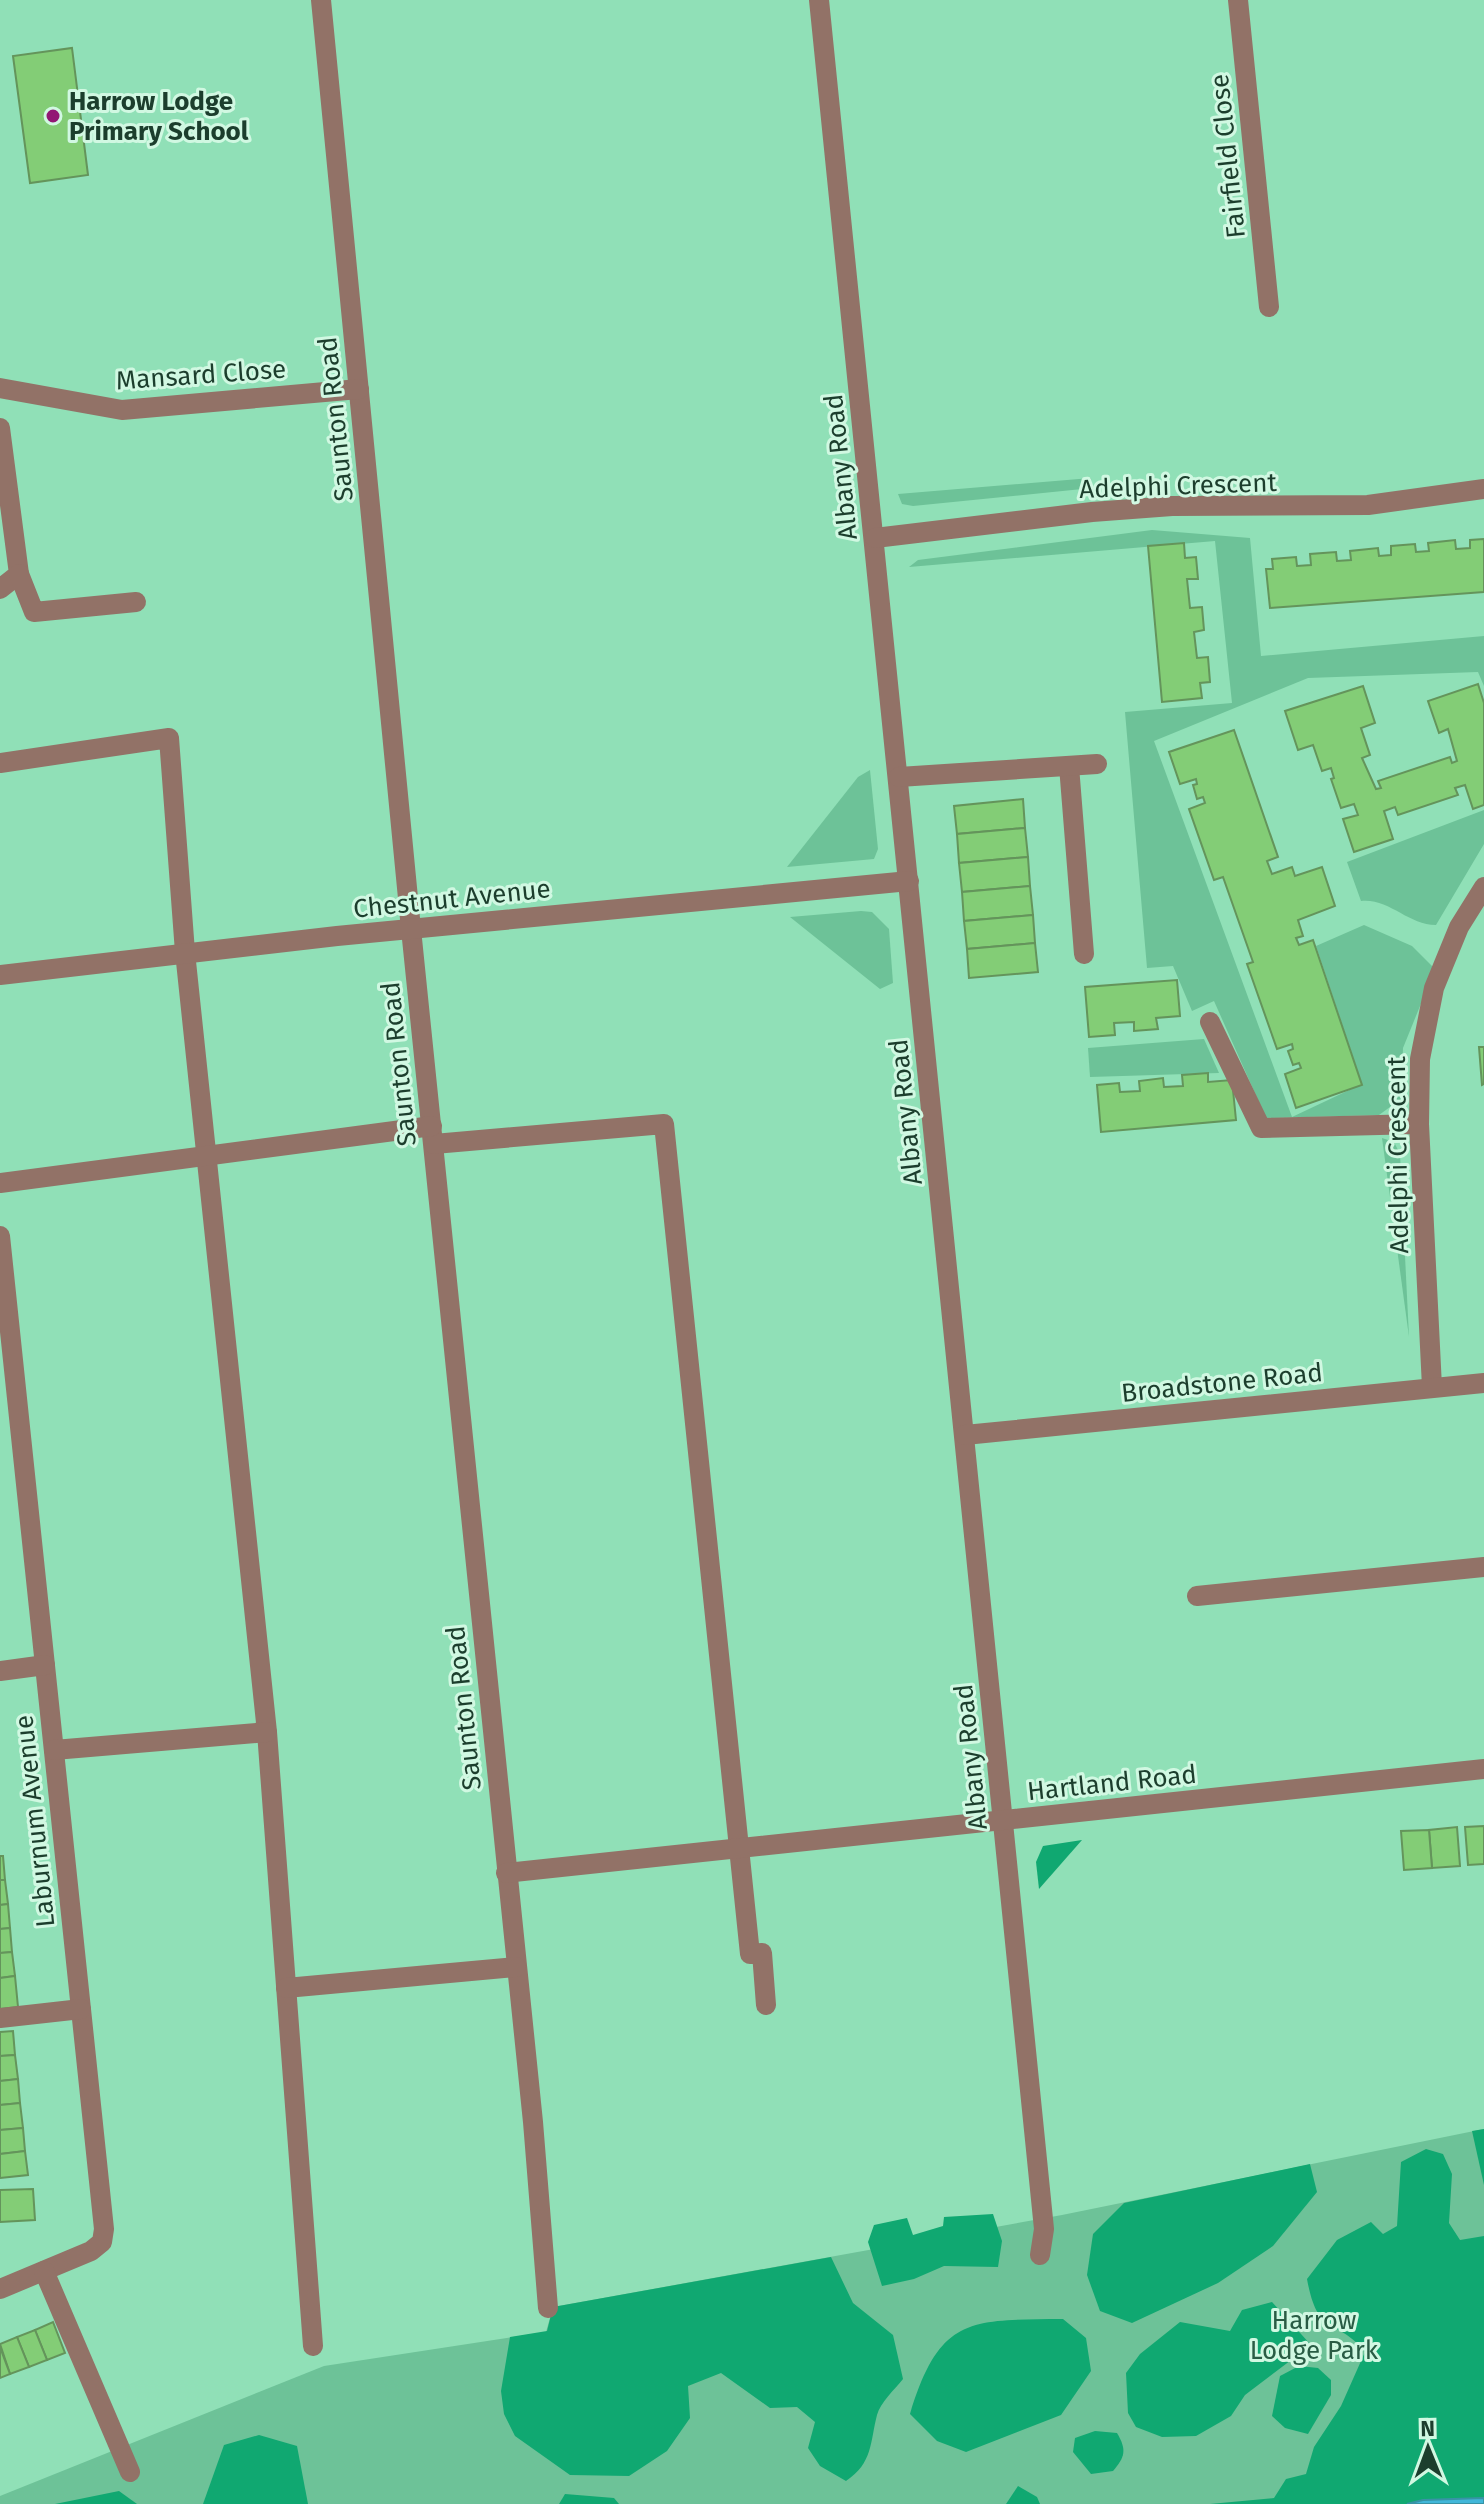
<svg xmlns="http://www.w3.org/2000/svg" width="1484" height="2504" font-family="'Fira Sans',sans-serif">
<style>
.green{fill:#6dc298}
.forest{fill:#10a871}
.water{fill:#42b7d9;stroke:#3793a5;stroke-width:2}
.building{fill:#83cd76;stroke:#64945b;stroke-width:2}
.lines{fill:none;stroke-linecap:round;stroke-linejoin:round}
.minor{stroke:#927267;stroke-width:20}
.poi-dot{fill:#921774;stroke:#d1f8e2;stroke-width:3}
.labels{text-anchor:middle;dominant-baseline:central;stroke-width:6;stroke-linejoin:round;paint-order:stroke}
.poi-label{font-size:26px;font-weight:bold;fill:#1c3e2d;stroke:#d1f8e2;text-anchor:start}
.street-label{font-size:26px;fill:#1c3e2d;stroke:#d1f8e2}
.park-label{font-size:26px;fill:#295c44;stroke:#d1f8e2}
</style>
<rect width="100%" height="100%" fill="#90e0b7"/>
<g class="green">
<path d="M1091 478 1092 488 913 506 902 504 898 494Z"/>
<path d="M1152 530 1250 538 1261 656 1484 636V686L1478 672 1308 678 1154 741 1292 1117 1362 1084 1316 946 1364 925 1412 946 1435 969 1403 1048 1401 1099 1379 1115 1266 1118 1214 1001 1192 1011 1173 966 1147 968 1125 712 1232 703 1215 541 909 567 918 560Z"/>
<path d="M870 770 878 849 874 859 787 867 858 777Z"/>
<path d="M1484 810V844L1436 925C1408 925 1389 898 1361 901L1347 862Z"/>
<path d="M861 911 872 912 889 929 893 983 880 989 790 917Z"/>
<path d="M1204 1039 1219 1073 1090 1077 1088 1048Z"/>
<path d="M1382 1138 1394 1142 1400 1154 1409 1337Z"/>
<path d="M1484 2129V2504H0V2496L324 2366 546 2332 553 2307 1062 2215Z"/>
</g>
<g class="forest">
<path d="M1082 1840 1039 1889 1036 1862 1043 1846Z"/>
<path d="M1484 2129V2185L1472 2131Z"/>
<path d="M1426 2149 1443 2154 1452 2174 1449 2223 1460 2240 1484 2236V2498L1423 2500 1407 2504H1210L1274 2498 1286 2479 1306 2474 1314 2447 1341 2406 1365 2352C1336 2316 1318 2339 1307 2279L1337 2240 1371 2222 1383 2234 1397 2226 1401 2162Z"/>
<path d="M1310 2164 1317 2192 1273 2246 1218 2283 1132 2323 1100 2311 1087 2275 1093 2234 1124 2203Z"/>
<path d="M993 2214 1002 2241 998 2267 944 2266 914 2279 882 2286 868 2242 874 2225 907 2218 913 2235 943 2226 944 2217Z"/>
<path d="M831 2257 853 2303 893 2335 903 2379C895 2389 880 2403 877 2415 870 2442 873 2463 846 2481L820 2466 808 2448 815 2422 797 2407 770 2408 721 2373 688 2386 690 2418 667 2451 629 2476 570 2475 515 2436 504 2414 501 2391 510 2337 547 2331 553 2307Z"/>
<path d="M1272 2302 1311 2345 1245 2395 1231 2416 1196 2436 1162 2437 1136 2427 1128 2413 1126 2373 1140 2354 1180 2322 1230 2331 1242 2310Z"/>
<path d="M1063 2319 1086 2338 1091 2371 1061 2415 966 2452 937 2441 910 2414C940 2315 971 2320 1063 2319Z"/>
<path d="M1299 2366 1318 2368 1331 2380V2395L1308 2434 1285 2428 1272 2416 1280 2376Z"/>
<path d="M1095 2431 1117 2433C1127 2450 1125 2457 1113 2471L1091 2474 1073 2452 1075 2438Z"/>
<path d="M259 2435 297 2446 308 2504H203L224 2445Z"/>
<path d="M1018 2486 1037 2497 1040 2504H1006Z"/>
<path d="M119 2491 137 2504H55Z"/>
<path d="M565 2494 614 2498 619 2504H559Z"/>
</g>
<path class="water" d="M1484 2498V2504H1407L1423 2500Z"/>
<g class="building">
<path d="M72 48 88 175 30 183 13 56Z"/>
<path d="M1484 539V592L1270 608 1266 569H1273L1272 559 1296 557 1297 566 1311 565 1310 554 1336 552 1337 561 1351 560 1350 551 1378 548 1379 556 1391 555V546L1415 544 1416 552 1429 551 1428 543 1455 540 1456 549 1470 548V540Z"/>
<path d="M1184 543 1185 558 1196 557 1198 579H1187L1190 608 1202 607 1204 630 1194 632 1197 658 1208 657 1210 682 1200 683 1202 698 1162 702 1148 546Z"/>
<path d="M1478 684 1484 703V805L1473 809 1465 785 1455 788 1458 795 1398 815 1395 807 1384 811 1393 839 1354 852 1343 819 1358 815 1354 804 1341 808 1331 779 1334 778 1331 768 1322 771 1313 745 1298 750 1285 711 1363 686 1375 723 1361 728 1370 755 1362 758 1376 789 1381 788 1378 781 1450 757 1452 763 1457 761 1448 729 1439 733 1428 701Z"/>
<path d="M1234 730 1278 857 1267 861 1272 874 1292 867 1295 876 1322 867 1335 906 1298 920 1303 936 1296 938 1299 945 1313 940 1362 1085 1296 1108 1285 1074 1301 1068 1299 1063 1293 1065 1288 1051 1293 1049 1292 1044 1277 1049 1247 964 1253 962 1223 877 1214 880 1189 809 1205 803 1203 797 1197 799 1193 785 1197 784 1196 779 1180 784 1169 752Z"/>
<path d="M1023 799 1025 828 957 834 954 806Z"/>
<path d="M1025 828 1028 857 959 863 957 834Z"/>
<path d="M1028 857 1030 886 962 892 959 863Z"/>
<path d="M1030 886 1033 915 964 921 962 892Z"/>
<path d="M1033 915 1035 943 967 949 964 921Z"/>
<path d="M1035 943 1038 972 969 978 967 949Z"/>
<path d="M1177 980 1180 1016 1156 1018 1158 1029 1134 1031V1022L1114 1023 1115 1035 1089 1037 1085 987Z"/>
<path d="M1479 1047H1484V1084L1482 1085Z"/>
<path d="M1208 1073V1082L1232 1080 1236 1120 1101 1132 1097 1085 1119 1083 1120 1092 1140 1091 1139 1081 1163 1078 1164 1087 1183 1086 1182 1075Z"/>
<path d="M1484 1826V1864L1468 1865 1465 1827Z"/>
<path d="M1457 1827 1460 1866 1432 1868 1429 1830Z"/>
<path d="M1429 1830 1432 1868 1404 1870 1401 1831Z"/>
<path d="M0 1856H3L5 1880H0Z"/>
<path d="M0 1880H5L8 1904 0 1905Z"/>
<path d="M8 1904 10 1928 0 1929V1905Z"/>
<path d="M10 1928 12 1952 0 1953V1929Z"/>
<path d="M12 1952 15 1976 0 1978V1953Z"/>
<path d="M15 1976 18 2007 0 2009V1978Z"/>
<path d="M13 2031 15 2055 0 2056V2032Z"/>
<path d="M15 2055 18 2079 0 2081V2056Z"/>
<path d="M18 2079 20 2103 0 2105V2081Z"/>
<path d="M20 2103 23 2128 0 2130V2105Z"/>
<path d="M23 2128 25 2151 0 2154V2130Z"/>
<path d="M25 2151 28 2175 0 2178V2154Z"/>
<path d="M33 2189 35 2220 0 2222V2190Z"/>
<path d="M53 2322 65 2353 47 2360 35 2330Z"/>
<path d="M35 2330 47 2360 29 2367 17 2337Z"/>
<path d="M17 2337 29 2367 10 2374 0 2344Z"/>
<path d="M0 2347 10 2374 0 2378Z"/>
</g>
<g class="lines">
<g class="minor">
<path d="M321 0 411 929 533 2122 548 2308"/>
<path d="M819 0 1044 2229 1040 2255"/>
<path d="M1238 0 1269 307"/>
<path d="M0 388 122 410 359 389"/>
<path d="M0 428 19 574 0 589"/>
<path d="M875 538 1092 512 1172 506 1368 505 1484 489"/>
<path d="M19 574 34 612 136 602"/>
<path d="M0 763 169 738 185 952 267 1732 313 2346"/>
<path d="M1069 766 1084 954"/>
<path d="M899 777 1097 764"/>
<path d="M0 975 337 936 909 881"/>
<path d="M1210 1022 1261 1128 1419 1124"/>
<path d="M434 1144 664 1124 750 1954 762 1953 766 2005"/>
<path d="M0 1183 432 1126"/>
<path d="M0 1236 104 2229 102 2242 91 2251 0 2289"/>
<path d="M1432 1387 1419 1124 1420 1059 1434 988 1459 927 1484 887"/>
<path d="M965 1435 1484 1383"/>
<path d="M1197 1596 1484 1567"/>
<path d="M0 1671 45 1665"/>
<path d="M54 1750 267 1732"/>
<path d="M506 1873 1484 1769"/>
<path d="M286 1988 516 1967"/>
<path d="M0 2018 81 2009"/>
<path d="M44 2271 130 2472"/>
</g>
</g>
<circle class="poi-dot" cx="53" cy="116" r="8"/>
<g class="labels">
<g class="poi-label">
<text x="69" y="101">Harrow Lodge<tspan x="69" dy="30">Primary School</tspan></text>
</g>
<g class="street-label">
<text transform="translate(1228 156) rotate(-96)">Fairfield Close</text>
<text transform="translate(201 375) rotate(-4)">Mansard Close</text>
<text transform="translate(336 419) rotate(-96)">Saunton Road</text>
<text transform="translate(841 467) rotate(-96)">Albany Road</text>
<text transform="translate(1178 486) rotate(-2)">Adelphi Crescent</text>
<text transform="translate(452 899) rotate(-6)">Chestnut Avenue</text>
<text transform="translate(399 1064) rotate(-96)">Saunton Road</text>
<text transform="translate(906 1112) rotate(-96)">Albany Road</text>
<text transform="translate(1398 1155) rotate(-91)">Adelphi Crescent</text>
<text transform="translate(1222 1383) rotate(-6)">Broadstone Road</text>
<text transform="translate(464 1708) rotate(-96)">Saunton Road</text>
<text transform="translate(971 1757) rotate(-96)">Albany Road</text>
<text transform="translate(1112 1783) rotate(-6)">Hartland Road</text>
<text transform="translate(35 1821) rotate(-96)">Laburnum Avenue</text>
</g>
<g class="park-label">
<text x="1314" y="2320">Harrow<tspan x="1314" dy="30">Lodge Park</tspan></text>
</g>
</g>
<g transform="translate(1428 2448) rotate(359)" stroke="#d1f8e2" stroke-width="6" paint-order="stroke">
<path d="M0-6L14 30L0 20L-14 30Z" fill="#1c3e2d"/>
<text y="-12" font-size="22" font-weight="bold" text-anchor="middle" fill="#1c3e2d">N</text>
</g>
</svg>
